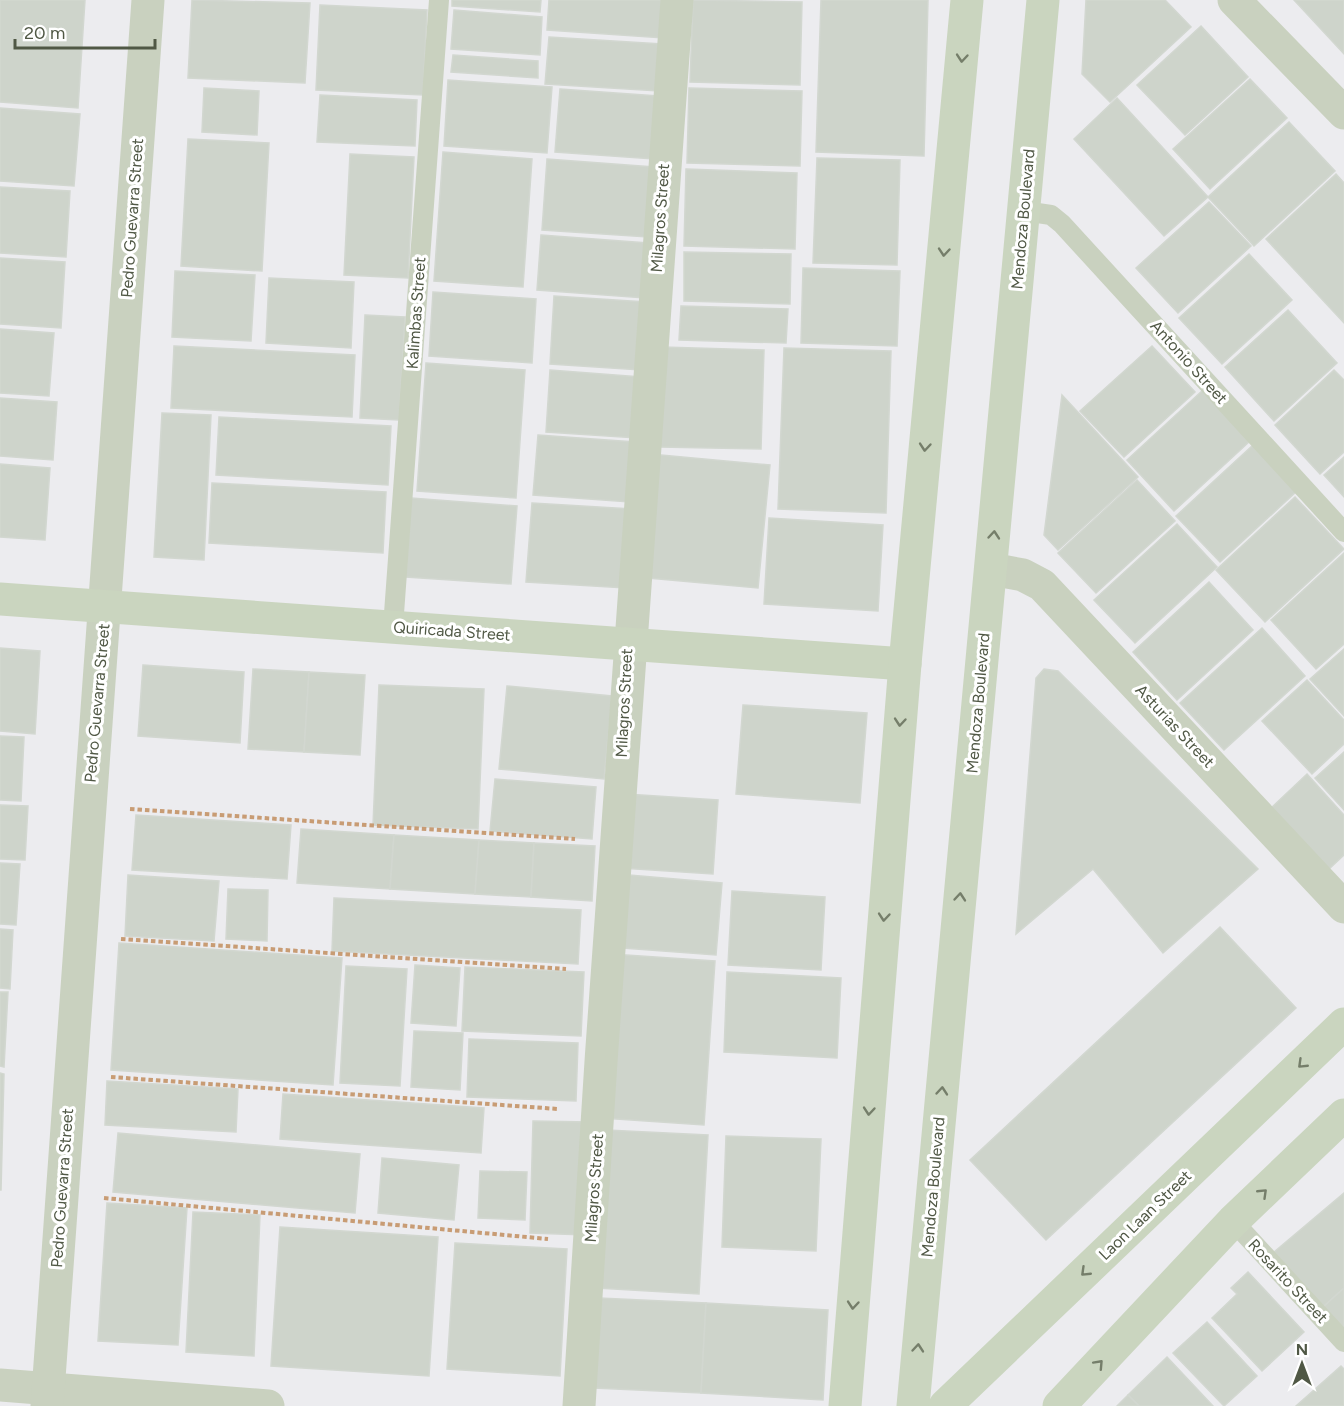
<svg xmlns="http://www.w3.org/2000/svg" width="1344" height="1406" font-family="Figtree,sans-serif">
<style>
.building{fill:#ced4cb;stroke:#d2d7d0;stroke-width:1.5}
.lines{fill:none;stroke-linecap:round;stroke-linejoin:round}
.path{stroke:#c89c74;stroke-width:4;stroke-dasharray:4.5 3;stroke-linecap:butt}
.lane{stroke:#c9d1bf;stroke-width:20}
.street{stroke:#c9d1bf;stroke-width:33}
.secondary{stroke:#cad5bf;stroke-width:33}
.oneway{stroke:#757e6a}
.labels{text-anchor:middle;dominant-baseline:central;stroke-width:6;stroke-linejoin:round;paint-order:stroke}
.street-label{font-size:16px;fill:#505845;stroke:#fff}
</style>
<rect width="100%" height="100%" fill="#ececef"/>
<g class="building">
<path d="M0 0H85L78 108 0 102Z"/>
<path d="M192 0 310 3 305 83 188 78Z"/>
<path d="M452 0H541L540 12 452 6Z"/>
<path d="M549 0H667L664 38 547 30Z"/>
<path d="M693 0 802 2 800 85 690 82Z"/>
<path d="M821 0H928L924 156 816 152Z"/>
<path d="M1086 0H1165L1191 27 1110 102 1082 74Z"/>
<path d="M1294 0H1344V54Z"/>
<path d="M320 5 427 10 423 95 316 90Z"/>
<path d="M454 10 542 17 540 55 451 49Z"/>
<path d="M1201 26 1248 77 1185 135 1137 85Z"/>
<path d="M549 37 662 44 659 91 545 84Z"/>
<path d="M453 55 538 61V78L451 72Z"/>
<path d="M1250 79 1287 118 1210 189 1173 149Z"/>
<path d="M448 80 552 87 547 153 444 146Z"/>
<path d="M204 88 259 91 257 135 202 132Z"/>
<path d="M689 88 802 91 800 166 687 163Z"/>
<path d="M560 89 658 96 654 159 555 152Z"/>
<path d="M320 95 417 100 415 146 317 142Z"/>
<path d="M1117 98 1208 197 1164 236 1074 139Z"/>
<path d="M0 108 80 114 74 186 0 181Z"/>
<path d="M1289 122 1335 171 1254 246 1208 197Z"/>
<path d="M188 139 269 143 262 271 181 266Z"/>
<path d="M443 152 532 159 523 287 434 281Z"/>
<path d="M350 154 414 157 408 278 344 275Z"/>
<path d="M817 158 900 160 897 265 813 263Z"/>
<path d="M547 159 654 167 648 237 542 230Z"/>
<path d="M686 169 797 173 795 249 684 246Z"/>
<path d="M1336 174 1344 183V323L1266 239Z"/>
<path d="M0 187 70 191 66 257 0 253Z"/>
<path d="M1209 202 1251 246 1178 313 1136 268Z"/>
<path d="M541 235 648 243 645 298 537 290Z"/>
<path d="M684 252 791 254 790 304 684 301Z"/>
<path d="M1249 254 1292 300 1222 364 1179 318Z"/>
<path d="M0 258 65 262 61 328 0 324Z"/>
<path d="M803 268 900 271 897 346 801 343Z"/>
<path d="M175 271 255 275 251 341 172 337Z"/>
<path d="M269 278 354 282 351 348 266 343Z"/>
<path d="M433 292 536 299 532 363 429 356Z"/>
<path d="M554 296 646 302 641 370 550 364Z"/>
<path d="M681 306 788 309 786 343 679 340Z"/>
<path d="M1288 310 1337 363 1274 421 1225 367Z"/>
<path d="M365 315 405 317 399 420 360 418Z"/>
<path d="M0 329 54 333 49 396 0 393Z"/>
<path d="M174 346 355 355 352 417 171 408Z"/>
<path d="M1152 346 1195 392 1124 457 1080 411Z"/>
<path d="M662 347 764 350 761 449 660 447Z"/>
<path d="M784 348 891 351 886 513 778 509Z"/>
<path d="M426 363 525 370 516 498 417 491Z"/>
<path d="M550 370 641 377 637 438 546 432Z"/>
<path d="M1334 370 1344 380V452L1320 474 1275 425Z"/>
<path d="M1203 390 1250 441 1174 511 1127 460Z"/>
<path d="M1062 395 1138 477 1058 550 1044 535Z"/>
<path d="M0 398 57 402 53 460 0 456Z"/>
<path d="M162 413 211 415 204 560 154 557Z"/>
<path d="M219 417 391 426 388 485 216 475Z"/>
<path d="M538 435 635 442 630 502 533 495Z"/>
<path d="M1253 445 1297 491 1220 562 1176 516Z"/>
<path d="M650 454 770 465 758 588 637 577Z"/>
<path d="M1344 457V497L1324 475Z"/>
<path d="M0 464 50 468 45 540 0 537Z"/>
<path d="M1137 480 1175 521 1096 593 1058 553Z"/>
<path d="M212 483 386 492 383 553 209 543Z"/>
<path d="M1295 497 1344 549 1265 622 1216 570Z"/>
<path d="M411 498 517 506 511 584 406 577Z"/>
<path d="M532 503 632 509 626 588 526 582Z"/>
<path d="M769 518 883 525 878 611 764 604Z"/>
<path d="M1177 524 1217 567 1135 643 1094 600Z"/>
<path d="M1344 553V644L1316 669 1271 620Z"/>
<path d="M1209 582 1253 630 1177 700 1133 652Z"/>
<path d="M1262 628 1305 676 1224 750 1180 703Z"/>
<path d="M0 648 40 651 35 734 0 731Z"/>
<path d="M1344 649V716L1310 679Z"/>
<path d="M143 665 244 672 240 743 138 736Z"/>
<path d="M253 669 309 672 304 752 248 749Z"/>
<path d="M1044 669 1058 671 1258 869 1163 953 1093 869 1016 934 1036 678Z"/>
<path d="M309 672 365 675 360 755 304 752Z"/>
<path d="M1307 680 1344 720V744L1312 774 1262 721Z"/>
<path d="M379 685 484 689 478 829 373 825Z"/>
<path d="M507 686 612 696 604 779 499 769Z"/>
<path d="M743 705 867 713 860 803 736 794Z"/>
<path d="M0 736 24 737 21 801 0 800Z"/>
<path d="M1344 752V810L1315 778Z"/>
<path d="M1307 774 1344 815V855L1328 870 1271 808Z"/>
<path d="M495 779 596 787 592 839 490 831Z"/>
<path d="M626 794 718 800 713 874 621 868Z"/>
<path d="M0 805 28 806 25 860 0 859Z"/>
<path d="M136 815 291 825 287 879 132 870Z"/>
<path d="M301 829 394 835 390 889 297 883Z"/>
<path d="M394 835 479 840 475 894 390 889Z"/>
<path d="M479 840 534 843 531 897 475 894Z"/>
<path d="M534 843 595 846 592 901 531 897Z"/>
<path d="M0 863 20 864 16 925 0 924Z"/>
<path d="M128 875 219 881 214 941 125 936Z"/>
<path d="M629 875 722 883 716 955 623 948Z"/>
<path d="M228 889 268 890 267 941 226 939Z"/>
<path d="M732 891 825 897 821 970 728 965Z"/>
<path d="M334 898 581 910 578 964 332 951Z"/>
<path d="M1220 927 1296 1008 1046 1240 970 1160Z"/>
<path d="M0 929 13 930 10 989 0 988Z"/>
<path d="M119 943 342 958 333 1085 111 1070Z"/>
<path d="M611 954 715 961 704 1125 602 1118Z"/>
<path d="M415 965 460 968 456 1026 411 1023Z"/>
<path d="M346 966 407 969 400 1086 340 1083Z"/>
<path d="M465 967 584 972 581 1036 462 1031Z"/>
<path d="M727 972 841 978 837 1058 724 1052Z"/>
<path d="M0 992H8L4 1067 0 1066Z"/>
<path d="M414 1031 463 1033 460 1090 411 1087Z"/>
<path d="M469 1039 578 1043 576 1101 467 1097Z"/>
<path d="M0 1073 4 1074 1 1190H0Z"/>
<path d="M107 1081 238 1089 236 1132 105 1125Z"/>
<path d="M283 1094 484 1108 481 1153 280 1139Z"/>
<path d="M533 1121 590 1122 586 1235 530 1233Z"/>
<path d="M606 1130 708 1135 699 1294 597 1288Z"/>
<path d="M118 1133 360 1154 355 1213 113 1192Z"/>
<path d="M726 1136 821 1139 816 1251 722 1247Z"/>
<path d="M382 1158 459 1165 454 1220 378 1213Z"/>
<path d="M480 1171 527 1172 525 1220 478 1218Z"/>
<path d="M1344 1193V1288L1323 1307 1274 1252Z"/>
<path d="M107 1203 187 1208 178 1345 98 1341Z"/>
<path d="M193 1212 260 1215 254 1356 186 1352Z"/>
<path d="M280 1227 438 1237 429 1376 271 1366Z"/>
<path d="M455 1243 567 1249 560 1376 447 1369Z"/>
<path d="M1248 1272 1304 1332 1262 1371 1212 1318 1237 1294 1231 1288Z"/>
<path d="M1344 1288V1330L1323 1307Z"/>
<path d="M599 1298 706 1303 701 1393 594 1388Z"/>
<path d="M706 1303 828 1310 823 1400 701 1393Z"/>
<path d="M1207 1322 1257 1376 1224 1406 1173 1353Z"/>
<path d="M1167 1357 1213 1406H1139L1128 1395Z"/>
<path d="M1341 1366 1344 1369V1406H1296Z"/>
<path d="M1128 1395 1139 1406H1117Z"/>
</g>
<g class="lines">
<g class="path">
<path d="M130 809 575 839"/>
<path d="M121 939 566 969"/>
<path d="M111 1077 558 1109"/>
<path d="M104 1198 548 1239"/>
</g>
<g class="lane">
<path d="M1024 211 1051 215 1062 224 1344 532"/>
<path d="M393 627 439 0"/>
<path d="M1233 1221 1344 1342"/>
</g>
<g class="street">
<path d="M1234 0 1344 113"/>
<path d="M991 569 1023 575 1042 585 1344 907"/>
<path d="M0 1385 268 1406"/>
<path d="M47 1406 148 0"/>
<path d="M579 1406C608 937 641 468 677 0"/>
</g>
<g class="secondary">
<path d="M0 599 905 664"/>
<path d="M845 1406 905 664 967 0"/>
<path d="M913 1406 1043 0"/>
<path d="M945 1406 1344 1024"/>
<path d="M1059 1406 1233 1221 1344 1115"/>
</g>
</g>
<defs><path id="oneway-chevron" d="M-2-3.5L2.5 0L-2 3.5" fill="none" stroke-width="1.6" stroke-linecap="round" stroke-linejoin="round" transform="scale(1.5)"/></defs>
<g class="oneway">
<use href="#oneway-chevron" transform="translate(962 58) rotate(95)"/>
<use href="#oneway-chevron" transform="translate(944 252) rotate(95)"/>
<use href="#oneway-chevron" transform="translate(925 447) rotate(95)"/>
<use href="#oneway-chevron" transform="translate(994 535) rotate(-85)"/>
<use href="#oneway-chevron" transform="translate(900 722) rotate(95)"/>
<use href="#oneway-chevron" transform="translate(960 897) rotate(-85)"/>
<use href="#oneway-chevron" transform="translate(884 917) rotate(95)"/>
<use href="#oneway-chevron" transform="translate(1302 1064) rotate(136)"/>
<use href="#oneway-chevron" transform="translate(942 1091) rotate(-85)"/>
<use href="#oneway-chevron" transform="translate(869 1111) rotate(95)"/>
<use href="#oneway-chevron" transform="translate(1263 1193) rotate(-44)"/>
<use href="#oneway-chevron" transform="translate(1085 1272) rotate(136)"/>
<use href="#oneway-chevron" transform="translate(853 1305) rotate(95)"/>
<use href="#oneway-chevron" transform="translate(918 1348) rotate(-85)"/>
<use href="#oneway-chevron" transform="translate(1099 1364) rotate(-47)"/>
</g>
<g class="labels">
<g class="street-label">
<text transform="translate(132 218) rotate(-86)">Pedro Guevarra Street</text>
<text transform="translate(660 218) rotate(-86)">Milagros Street</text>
<text transform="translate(1023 219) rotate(-85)">Mendoza Boulevard</text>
<text transform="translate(416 313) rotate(-86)">Kalimbas Street</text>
<text transform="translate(1189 362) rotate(48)">Antonio Street</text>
<text transform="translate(452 631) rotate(4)">Quiricada Street</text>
<text transform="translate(97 703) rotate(-85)">Pedro Guevarra Street</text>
<text transform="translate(624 703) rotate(-87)">Milagros Street</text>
<text transform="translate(978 703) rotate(-85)">Mendoza Boulevard</text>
<text transform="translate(1175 726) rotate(47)">Asturias Street</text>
<text transform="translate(933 1187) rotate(-85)">Mendoza Boulevard</text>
<text transform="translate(62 1188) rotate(-86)">Pedro Guevarra Street</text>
<text transform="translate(594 1188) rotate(-86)">Milagros Street</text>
<text transform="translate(1145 1215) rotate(-44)">Laon Laan Street</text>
<text transform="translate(1288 1281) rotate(47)">Rosarito Street</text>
</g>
</g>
<g transform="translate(1302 1364)" stroke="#ffffff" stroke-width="4.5" paint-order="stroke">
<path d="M0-4.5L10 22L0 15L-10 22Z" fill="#505845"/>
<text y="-9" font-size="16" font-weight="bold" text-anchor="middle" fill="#505845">N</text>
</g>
<path d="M15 39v9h140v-9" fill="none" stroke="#505845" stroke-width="3"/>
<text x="24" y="39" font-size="18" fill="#505845" stroke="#ffffff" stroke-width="4.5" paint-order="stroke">20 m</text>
</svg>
